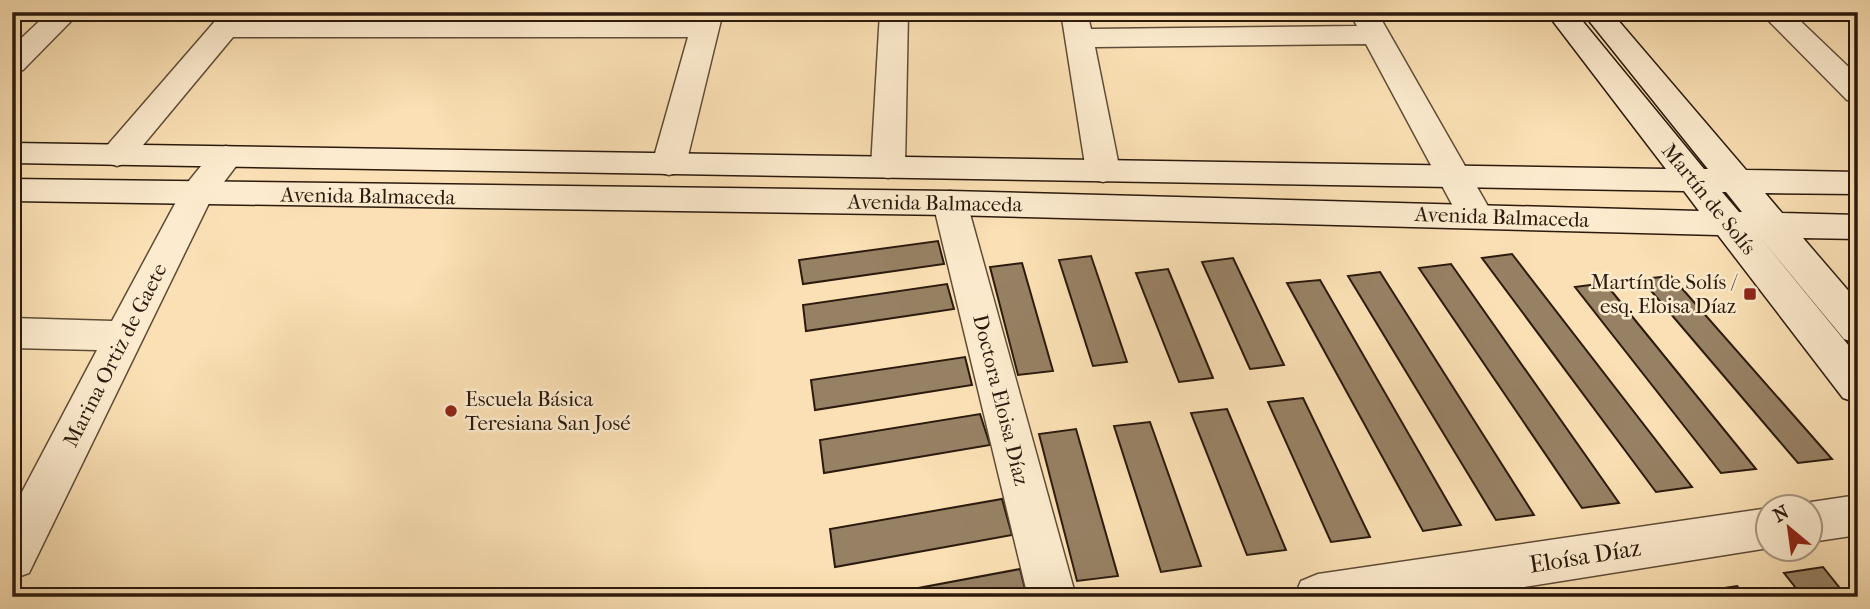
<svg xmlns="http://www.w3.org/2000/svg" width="1870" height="609" font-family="'IM FELL French Canon',serif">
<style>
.green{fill:#d7be98;stroke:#816c52;stroke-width:2}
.building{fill:#978164;stroke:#2b1a0d;stroke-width:2}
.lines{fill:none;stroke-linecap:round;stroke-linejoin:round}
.street-casing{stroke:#5f4c37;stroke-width:3}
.secondary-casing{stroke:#2b1a0d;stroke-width:3}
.street{fill:#fcebce;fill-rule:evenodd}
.secondary{fill:#fcebce;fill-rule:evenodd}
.poi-dot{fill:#8f2418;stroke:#fcebce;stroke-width:2.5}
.labels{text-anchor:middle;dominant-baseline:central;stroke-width:5;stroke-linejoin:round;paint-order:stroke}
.street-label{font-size:21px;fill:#2b1a0d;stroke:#fcebce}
.poi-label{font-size:21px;fill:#2b1a0d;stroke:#fcebce;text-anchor:end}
.near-street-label{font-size:24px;fill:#2b1a0d;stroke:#fcebce}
</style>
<rect width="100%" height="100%" fill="#fae0b4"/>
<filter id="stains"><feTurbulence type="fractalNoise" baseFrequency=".00286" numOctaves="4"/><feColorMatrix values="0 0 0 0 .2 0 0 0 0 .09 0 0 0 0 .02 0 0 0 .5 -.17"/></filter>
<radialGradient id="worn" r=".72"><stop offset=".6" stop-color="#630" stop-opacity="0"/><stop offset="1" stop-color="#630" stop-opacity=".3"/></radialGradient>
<g class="green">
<path d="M264 12H521L517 21 258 19Z"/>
<path d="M558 12H699L696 20 554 19Z"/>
</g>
<g class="building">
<path d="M938 241 944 264 803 284 799 260Z"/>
<path d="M1512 254 1692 487 1656 492 1482 258Z"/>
<path d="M1091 256 1127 362 1093 366 1059 260Z"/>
<path d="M1233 258 1284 365 1250 369 1202 262Z"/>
<path d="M1022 263 1053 371 1018 375 990 267Z"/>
<path d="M1451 264 1619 503 1582 508 1419 268Z"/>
<path d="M1168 269 1213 378 1179 382 1136 273Z"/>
<path d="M1380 272 1534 515 1496 520 1348 276Z"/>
<path d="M1671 276 1832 459 1798 463 1641 279Z"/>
<path d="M1320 280 1461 525 1423 531 1287 283Z"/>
<path d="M1605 283 1756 469 1721 473 1575 287Z"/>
<path d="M947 284 954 309 806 331 803 305Z"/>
<path d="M965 357 972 385 815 410 811 380Z"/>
<path d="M1303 398 1370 537 1331 542 1268 402Z"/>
<path d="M1227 409 1286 550 1247 555 1191 413Z"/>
<path d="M980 414 990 445 824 473 820 440Z"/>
<path d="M1150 422 1201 566 1161 572 1114 426Z"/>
<path d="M1076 429 1118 576 1077 581 1039 434Z"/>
<path d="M1002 499 1012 535 835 567 830 529Z"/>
<path d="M1823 567 1847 597H1803L1784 573Z"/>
<path d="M1020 569 1027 597H870Z"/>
<path d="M1737 586 1746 597H1701L1698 592Z"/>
</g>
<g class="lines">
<g class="street-casing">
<g id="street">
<path d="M49 12H80L23 70 12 73V47Z"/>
<path d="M223 12H252L247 19H693L695 12H723L686 164 681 172 669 175 657 172 652 164 688 37H233L129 162 117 166 105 162 100 155 105 148Z"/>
<path d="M880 12H908L905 167 900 175 888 178 876 175 871 167Z"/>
<path d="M1061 12H1087L1091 29 1357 26 1349 12H1377L1493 215 1488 223 1475 227 1462 223 1366 44 1095 47 1120 171 1115 179 1103 182 1091 179 1086 171Z"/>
<path d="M1760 12H1791L1858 76V102L1847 100Z"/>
<path d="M226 146 238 150 243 157 211 199 29 573 12 579V511L97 350 12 348V318L112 321 184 187 214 150Z"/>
<path d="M950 191 962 195 967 203 1076 597H1028L933 203 938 195Z"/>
<path d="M1858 495V535L1811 542V508H1795L1811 502Z"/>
<path d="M1769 508V548L1462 597H1294L1301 581 1318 574Z"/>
</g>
</g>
<g class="secondary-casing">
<path id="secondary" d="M1546 12H1575L1704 169H1708L1582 12H1611L1746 170 1858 172V194L1765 193 1782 213 1858 215V239L1803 238 1858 302V344L1844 339 1759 236 1858 357V403L1843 398 1718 235 950 215 12 201V179L950 191 1699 211 1684 191 12 163V143L1666 169ZM1722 192H1726L1742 212H1739Z"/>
</g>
<use href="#street" class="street"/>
<use href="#secondary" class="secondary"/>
</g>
<g class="poi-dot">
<rect x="1743" y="287" width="14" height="14" rx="3.5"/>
<circle cx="451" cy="411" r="7"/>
</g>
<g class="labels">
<g class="street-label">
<text transform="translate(368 196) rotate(1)">Avenida Balmaceda</text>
<text transform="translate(1709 199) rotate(51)">Martín de Solís</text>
<text transform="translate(935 203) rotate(1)">Avenida Balmaceda</text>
<text transform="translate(1502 217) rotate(2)">Avenida Balmaceda</text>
<text transform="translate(115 355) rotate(-63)">Marina Ortiz de Gaete</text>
<text transform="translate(1001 400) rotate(76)">Doctora Eloisa Díaz</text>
</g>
<g class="poi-label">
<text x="1736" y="282">Martín de Solís /<tspan x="1736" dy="24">esq. Eloisa Díaz</tspan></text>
<text x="465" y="399" text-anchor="start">Escuela Básica<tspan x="465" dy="24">Teresiana San José</tspan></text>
</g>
<g class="near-street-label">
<text transform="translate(1585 556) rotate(-9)">Eloísa Díaz</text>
</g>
</g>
<rect width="1870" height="609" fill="none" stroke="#fae0b4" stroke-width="42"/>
<rect x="14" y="14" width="1842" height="581" fill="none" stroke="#2b1a0d" stroke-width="3.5"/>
<rect x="21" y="21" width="1828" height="567" fill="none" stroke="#2b1a0d" stroke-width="2"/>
<g transform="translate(1789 528) rotate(331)"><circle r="33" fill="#fcebce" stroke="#a89781" stroke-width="2"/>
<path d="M0-5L12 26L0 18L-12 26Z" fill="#8f2418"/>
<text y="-10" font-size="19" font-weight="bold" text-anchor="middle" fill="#2b1a0d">N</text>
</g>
<rect width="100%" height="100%" filter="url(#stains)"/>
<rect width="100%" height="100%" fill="url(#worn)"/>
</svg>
